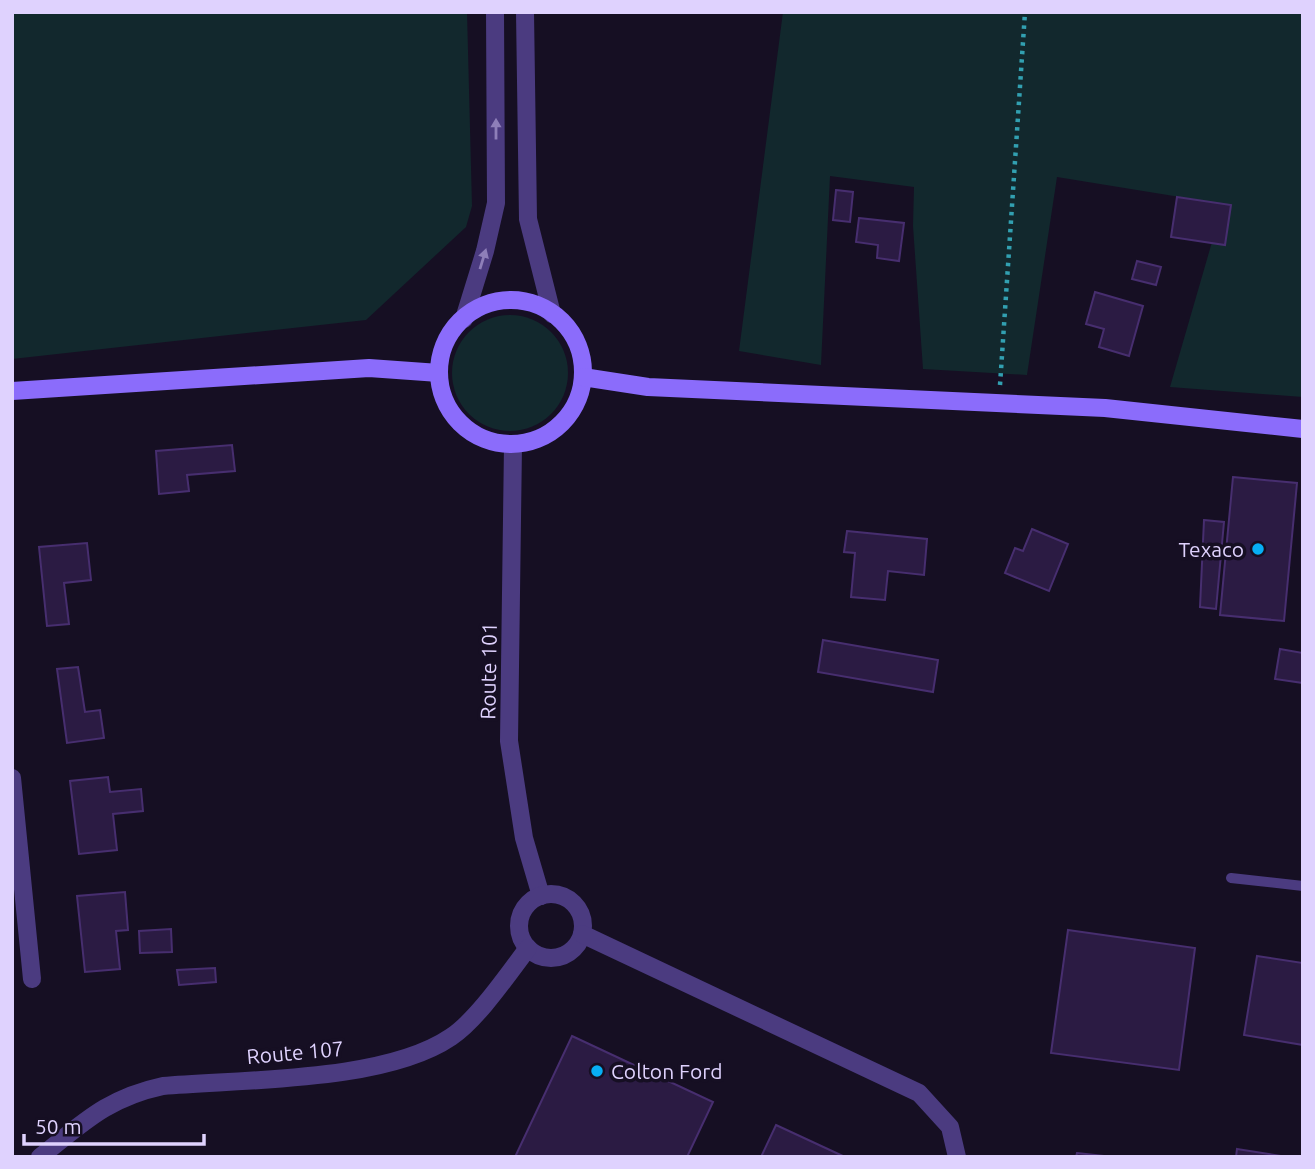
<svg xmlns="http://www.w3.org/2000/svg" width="1315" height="1169" font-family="Ubuntu,sans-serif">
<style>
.green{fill:#12282d}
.building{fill:#2b1b43;stroke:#472e6f;stroke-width:2}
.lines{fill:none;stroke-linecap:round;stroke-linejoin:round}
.path{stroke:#32a0b1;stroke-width:4.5;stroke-dasharray:3.5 5;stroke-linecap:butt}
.service{stroke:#4b3b80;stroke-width:10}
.minor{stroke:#4b3b80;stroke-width:18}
.tertiary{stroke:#4b3b80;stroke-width:18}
.secondary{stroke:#8b6cfb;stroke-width:18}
.oneway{fill:#8e7fb9}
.poi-dot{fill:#07aef4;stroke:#160f23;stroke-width:2.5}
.labels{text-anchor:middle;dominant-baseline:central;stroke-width:7;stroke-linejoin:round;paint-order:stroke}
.poi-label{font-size:21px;fill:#dfd2fe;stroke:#160f23;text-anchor:end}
.street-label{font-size:21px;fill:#dfd2fe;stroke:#160f23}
</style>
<rect width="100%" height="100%" fill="#160f23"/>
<g class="green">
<path d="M12 12H467L472 206 466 227 366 320 12 359Z"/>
<path d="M783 12H1303V397L1170 387 1223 204 1057 177 1027 375 923 369 913 226 914 187 830 176 821 365 739 351Z"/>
<circle cx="510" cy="373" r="58"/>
</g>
<g class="building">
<path d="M836 190 853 192 850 222 833 220Z"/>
<path d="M1177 197 1231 205 1225 245 1171 237Z"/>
<path d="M859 218 904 223 899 261 877 258 878 245 856 242Z"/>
<path d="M1137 261 1161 267 1156 285 1132 279Z"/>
<path d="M1095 292 1143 306 1129 356 1099 347 1104 329 1086 324Z"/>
<path d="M232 445 235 471 187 475 189 491 159 494 156 451Z"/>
<path d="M1233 477 1297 483 1284 621 1220 615Z"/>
<path d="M1204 520 1224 522 1216 609 1200 607Z"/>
<path d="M1032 529 1068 544 1049 591 1005 573 1015 548 1023 551Z"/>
<path d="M847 531 927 539 924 575 888 571 885 600 851 597 855 553 844 552Z"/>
<path d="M87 543 91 580 64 583 69 624 47 626 39 547Z"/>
<path d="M823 640 938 660 933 692 818 672Z"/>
<path d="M1280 649 1303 653V683L1275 679Z"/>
<path d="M78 667 85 712 100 710 104 738 67 743 57 669Z"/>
<path d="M108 777 110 792 141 789 143 811 113 814 117 850 79 854 70 781Z"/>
<path d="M125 892 128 930 116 931 120 969 85 972 77 896Z"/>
<path d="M171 929 172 952 140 953 139 931Z"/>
<path d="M1068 930 1195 948 1179 1070 1051 1053Z"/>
<path d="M1257 956 1303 963V1045L1244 1035Z"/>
<path d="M215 968 216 982 179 985 177 970Z"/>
<path d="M572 1036 713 1102 687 1157H515Z"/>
<path d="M776 1125 845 1157H761Z"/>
<path d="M1237 1149 1287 1157H1236Z"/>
<path d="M1077 1153 1113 1157H1076Z"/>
</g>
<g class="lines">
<path class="path" d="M1000 385 1025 12"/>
<path class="service" d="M1231 878 1303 886"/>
<g class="minor">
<path d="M513 445 509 741 524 838 541 896"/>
<path d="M12 778 32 979"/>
<circle cx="551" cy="926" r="32"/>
<path d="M582 934 919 1093 950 1127 957 1157"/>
<path d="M40 1157C83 1123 107 1098 163 1086 244 1079 385 1082 451 1037 477 1020 509 973 528 948"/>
</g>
<g class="tertiary">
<path d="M525 12 528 219 552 314"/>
<path d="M464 319 485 251 496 203 495 12"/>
</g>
<g class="secondary">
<circle cx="511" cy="372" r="72"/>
<path d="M583 377 648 387 1105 408 1303 429"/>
<path d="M12 391 369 368 439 373"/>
</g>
</g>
<defs><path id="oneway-solid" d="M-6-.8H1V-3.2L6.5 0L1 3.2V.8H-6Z" transform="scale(1.75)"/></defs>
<g class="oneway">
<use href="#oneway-solid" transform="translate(496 129) rotate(-90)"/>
<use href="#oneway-solid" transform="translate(483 259) rotate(-73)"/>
</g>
<g class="poi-dot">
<circle cx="1258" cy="549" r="7"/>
<circle cx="597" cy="1071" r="7"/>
</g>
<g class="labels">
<g class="poi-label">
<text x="1244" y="549">Texaco</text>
<text x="611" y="1071" text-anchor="start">Colton Ford</text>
</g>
<g class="street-label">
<text transform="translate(488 671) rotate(-89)">Route 101</text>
<text transform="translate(295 1052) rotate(-5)">Route 107</text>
</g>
</g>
<rect width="1315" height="1169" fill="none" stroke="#dfd2fe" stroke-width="28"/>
<path d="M24 1134v10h180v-10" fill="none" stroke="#dfd2fe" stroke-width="3.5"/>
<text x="35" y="1134" font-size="21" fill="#dfd2fe" stroke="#160f23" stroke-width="5" paint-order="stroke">50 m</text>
</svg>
